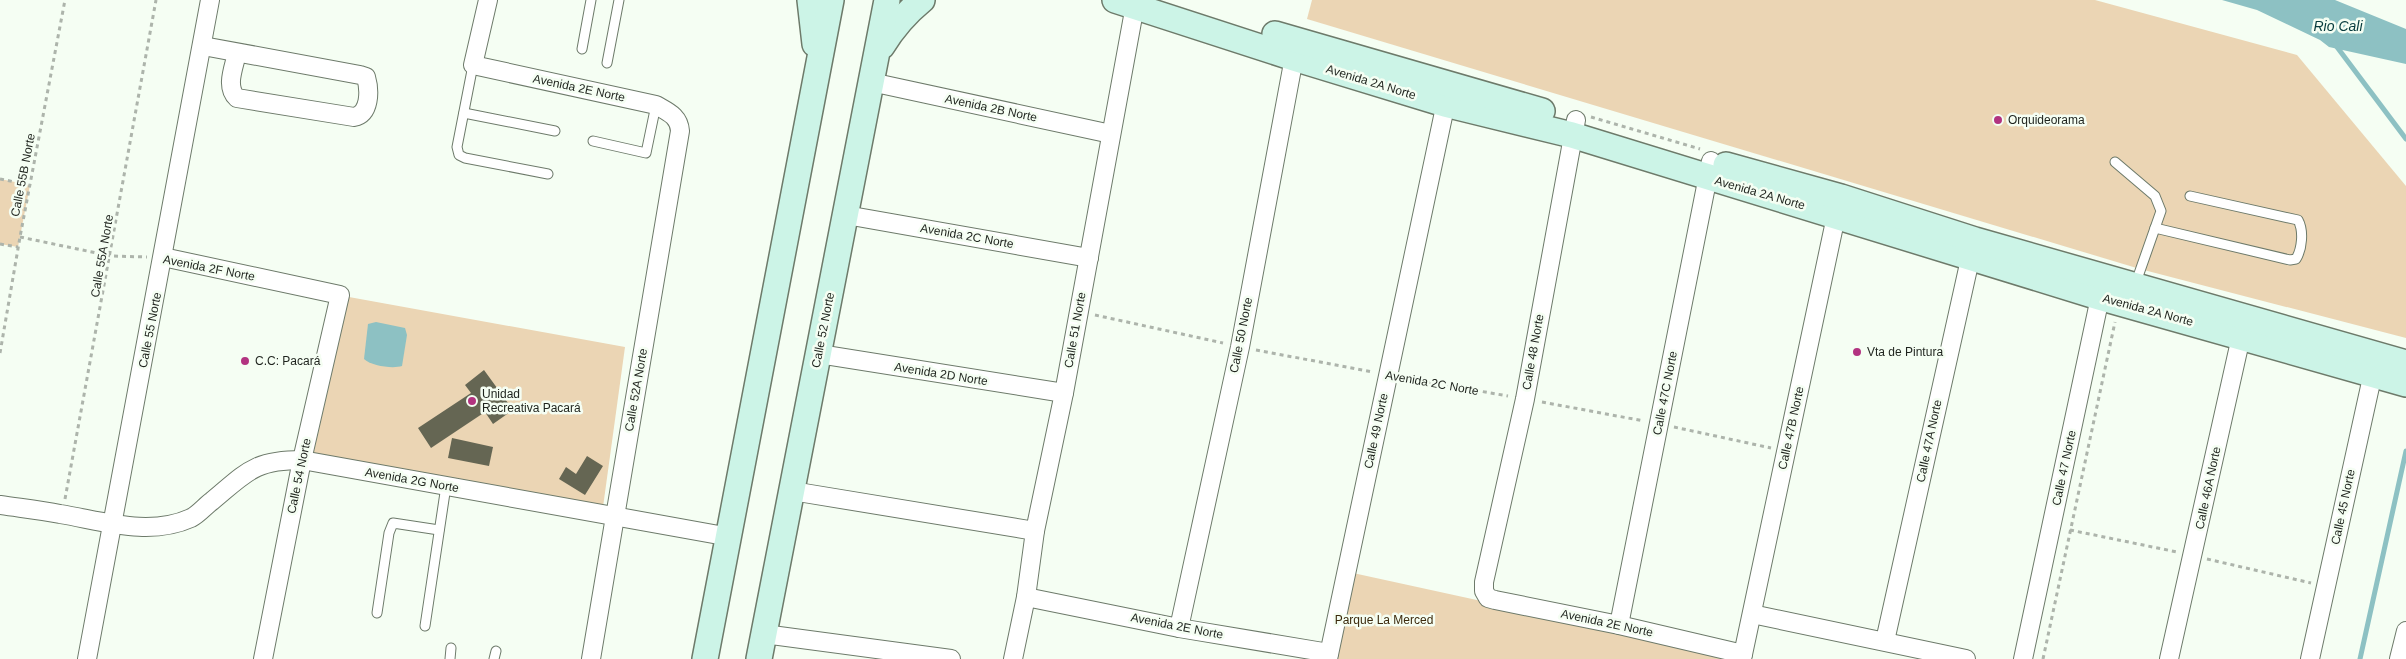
<svg xmlns="http://www.w3.org/2000/svg" width="2406" height="659" font-family="Arial,sans-serif">
<style>
.green{fill:#ebd5b4}
.water{fill:#8dc1c3}
.lines{fill:none;stroke-linecap:round;stroke-linejoin:round}
.stream{stroke:#8dc1c3;stroke-width:5}
.building{fill:#656653}
.lane-casing{stroke:#6d7a6a;stroke-width:11}
.street-casing{stroke:#6d7a6a;stroke-width:20}
.secondary-casing{stroke:#6d7a6a;stroke-width:28}
.path{stroke:#adb4ab;stroke-width:3;stroke-dasharray:4 4;stroke-linecap:butt}
.lane{stroke:#fff;stroke-width:9}
.street{stroke:#fff;stroke-width:18}
.secondary{stroke:#ccf4e7;stroke-width:25}
.poi-dot{fill:#b23380;stroke:#f5fef3;stroke-width:2}
.labels{text-anchor:middle;dominant-baseline:central;stroke-width:5;stroke-linejoin:round;paint-order:stroke}
.street-label{font-size:12px;fill:#1e231d;stroke:#f5fef3}
.poi-label{font-size:12px;fill:#1e231d;stroke:#f5fef3;text-anchor:start}
.park-label{font-size:12px;fill:#3c2a0d;stroke:#f5fef3}
.water-label{font-size:14px;font-style:italic;fill:#063a3c;stroke:#f5fef3}
</style>
<rect width="100%" height="100%" fill="#f5fef3"/>
<g class="green">
<path d="M1312 0H2095L2297 55 2406 186V338L2140 269 1307 19Z"/>
<path d="M0 179 30 185 18 247 0 244Z"/>
<path d="M349 297 625 347 603 507 313 455Z"/>
<path d="M1353 573 1738 657V659H1336Z"/>
</g>
<g class="water">
<path d="M2222 0H2335L2406 29V64L2329 47 2320 40 2257 10Z"/>
<path d="M376 322 405 328 407 335 402 366C393 369 371 366 364 359L368 324Z"/>
</g>
<g class="lines">
<g class="stream">
<path d="M2334 43 2406 139"/>
<path d="M2360 659 2406 451"/>
</g>
</g>
<g class="building">
<path d="M484 370 513 410 493 424 485 412 431 448 418 428 471 393 465 385Z"/>
<path d="M452 438 493 447 489 466 448 458Z"/>
<path d="M587 456 603 466 585 495 559 479 566 467 576 474Z"/>
</g>
<g class="lines">
<g class="lane-casing">
<g id="lane">
<path d="M582 49 591 0"/>
<path d="M607 63 619 0"/>
<path d="M473 65 457 147 459 155 465 158 548 174"/>
<path d="M464 113 555 131"/>
<path d="M593 141 646 153 656 105"/>
<path d="M2115 162 2155 196 2161 211 2135 285"/>
<path d="M2155 228 2290 260 2296 259C2302 249 2304 231 2298 220L2190 196"/>
<path d="M377 613 389 533 393 523 439 530"/>
<path d="M425 626 446 486"/>
<path d="M450 659 451 648"/>
<path d="M494 659 496 651"/>
</g>
</g>
<g class="street-casing">
<g id="street">
<path d="M488 0 473 65 656 105C668 112 679 116 680 131L591 659"/>
<path d="M203 46 360 75 366 77C370 91 370 114 354 117L237 98C225 87 234 67 237 53"/>
<path d="M871 82 1111 134"/>
<path d="M1576 120 1525 399 1484 582V591L1488 598 1495 600 1619 625 1743 654"/>
<path d="M846 215 1089 258"/>
<path d="M163 257 340 295 302 460 263 659"/>
<path d="M819 354 1064 393"/>
<path d="M792 491 1035 531"/>
<path d="M0 505C20 508 40 510 60 514 103 521 149 537 191 518 199 514 205 506 212 501 247 472 254 460 302 460L730 537"/>
<path d="M1026 597 1179 628 1329 653"/>
<path d="M1752 614 1966 659"/>
<path d="M1619 625 1711 161"/>
<path d="M1179 628 1240 347 1296 47"/>
<path d="M764 634 951 659"/>
<path d="M1885 641 1973 246"/>
<path d="M87 659 210 0"/>
<path d="M1013 659 1026 597 1035 531 1064 393 1136 0"/>
<path d="M1328 659 1448 93"/>
<path d="M1742 659 1838 207"/>
<path d="M2023 659 2102 288"/>
<path d="M2169 659 2243 328"/>
<path d="M2310 659 2375 364"/>
<path d="M2399 659 2406 631"/>
</g>
</g>
<g class="secondary-casing">
<g id="secondary">
<path d="M810 0 815 44"/>
<path d="M1115 0 1294 58 1445 104 1572 135 2099 297 2406 384"/>
<path d="M1275 34 1542 111"/>
<path d="M882 46C893 28 906 13 922 0"/>
<path d="M1726 165 1841 197 1975 240 2406 363"/>
<path d="M705 659 831 0"/>
<path d="M759 659 887 0"/>
</g>
</g>
<g class="path">
<path d="M1591 117 1700 149"/>
<path d="M0 179 30 185"/>
<path d="M20 237 111 256 147 257"/>
<path d="M0 244 18 247"/>
<path d="M1095 315 1223 343"/>
<path d="M1256 350 1373 372"/>
<path d="M0 353 20 237 65 0"/>
<path d="M1404 378 1508 396"/>
<path d="M1542 402 1644 421"/>
<path d="M1674 427 1771 448"/>
<path d="M65 499 156 0"/>
<path d="M2070 530 2177 552"/>
<path d="M2207 559 2311 583"/>
<path d="M2043 659 2115 322"/>
</g>
<use href="#lane" class="lane"/>
<use href="#street" class="street"/>
<use href="#secondary" class="secondary"/>
</g>
<g class="poi-dot">
<circle cx="1998" cy="120" r="5"/>
<circle cx="1857" cy="352" r="5"/>
<circle cx="245" cy="361" r="5"/>
<circle cx="472" cy="401" r="5"/>
</g>
<g class="labels">
<g class="street-label">
<text transform="translate(1371 82) rotate(17)">Avenida 2A Norte</text>
<text transform="translate(579 88) rotate(12)">Avenida 2E Norte</text>
<text transform="translate(991 108) rotate(12)">Avenida 2B Norte</text>
<text transform="translate(23 175) rotate(-79)">Calle 55B Norte</text>
<text transform="translate(1760 193) rotate(16)">Avenida 2A Norte</text>
<text transform="translate(967 236) rotate(10)">Avenida 2C Norte</text>
<text transform="translate(102 256) rotate(-80)">Calle 55A Norte</text>
<text transform="translate(209 268) rotate(11)">Avenida 2F Norte</text>
<text transform="translate(2148 310) rotate(15)">Avenida 2A Norte</text>
<text transform="translate(150 330) rotate(-79)">Calle 55 Norte</text>
<text transform="translate(823 330) rotate(-79)">Calle 52 Norte</text>
<text transform="translate(1075 330) rotate(-80)">Calle 51 Norte</text>
<text transform="translate(1241 335) rotate(-79)">Calle 50 Norte</text>
<text transform="translate(1533 352) rotate(-80)">Calle 48 Norte</text>
<text transform="translate(941 374) rotate(9)">Avenida 2D Norte</text>
<text transform="translate(1432 383) rotate(10)">Avenida 2C Norte</text>
<text transform="translate(636 390) rotate(-80)">Calle 52A Norte</text>
<text transform="translate(1665 393) rotate(-79)">Calle 47C Norte</text>
<text transform="translate(1791 428) rotate(-78)">Calle 47B Norte</text>
<text transform="translate(1376 431) rotate(-78)">Calle 49 Norte</text>
<text transform="translate(1929 441) rotate(-78)">Calle 47A Norte</text>
<text transform="translate(2064 468) rotate(-78)">Calle 47 Norte</text>
<text transform="translate(299 476) rotate(-78)">Calle 54 Norte</text>
<text transform="translate(412 480) rotate(10)">Avenida 2G Norte</text>
<text transform="translate(2208 488) rotate(-78)">Calle 46A Norte</text>
<text transform="translate(2343 507) rotate(-78)">Calle 45 Norte</text>
<text transform="translate(1607 623) rotate(12)">Avenida 2E Norte</text>
<text transform="translate(1177 626) rotate(11)">Avenida 2E Norte</text>
</g>
<g class="poi-label">
<text x="2008" y="120">Orquideorama</text>
<text x="1867" y="352">Vta de Pintura</text>
<text x="255" y="361">C.C: Pacará</text>
<text x="482" y="394">Unidad<tspan x="482" dy="14">Recreativa Pacará</tspan></text>
</g>
<g class="park-label">
<text x="1384" y="620">Parque La Merced</text>
</g>
<g class="water-label">
<text x="2338" y="26">Rio Cali</text>
</g>
</g>
</svg>
